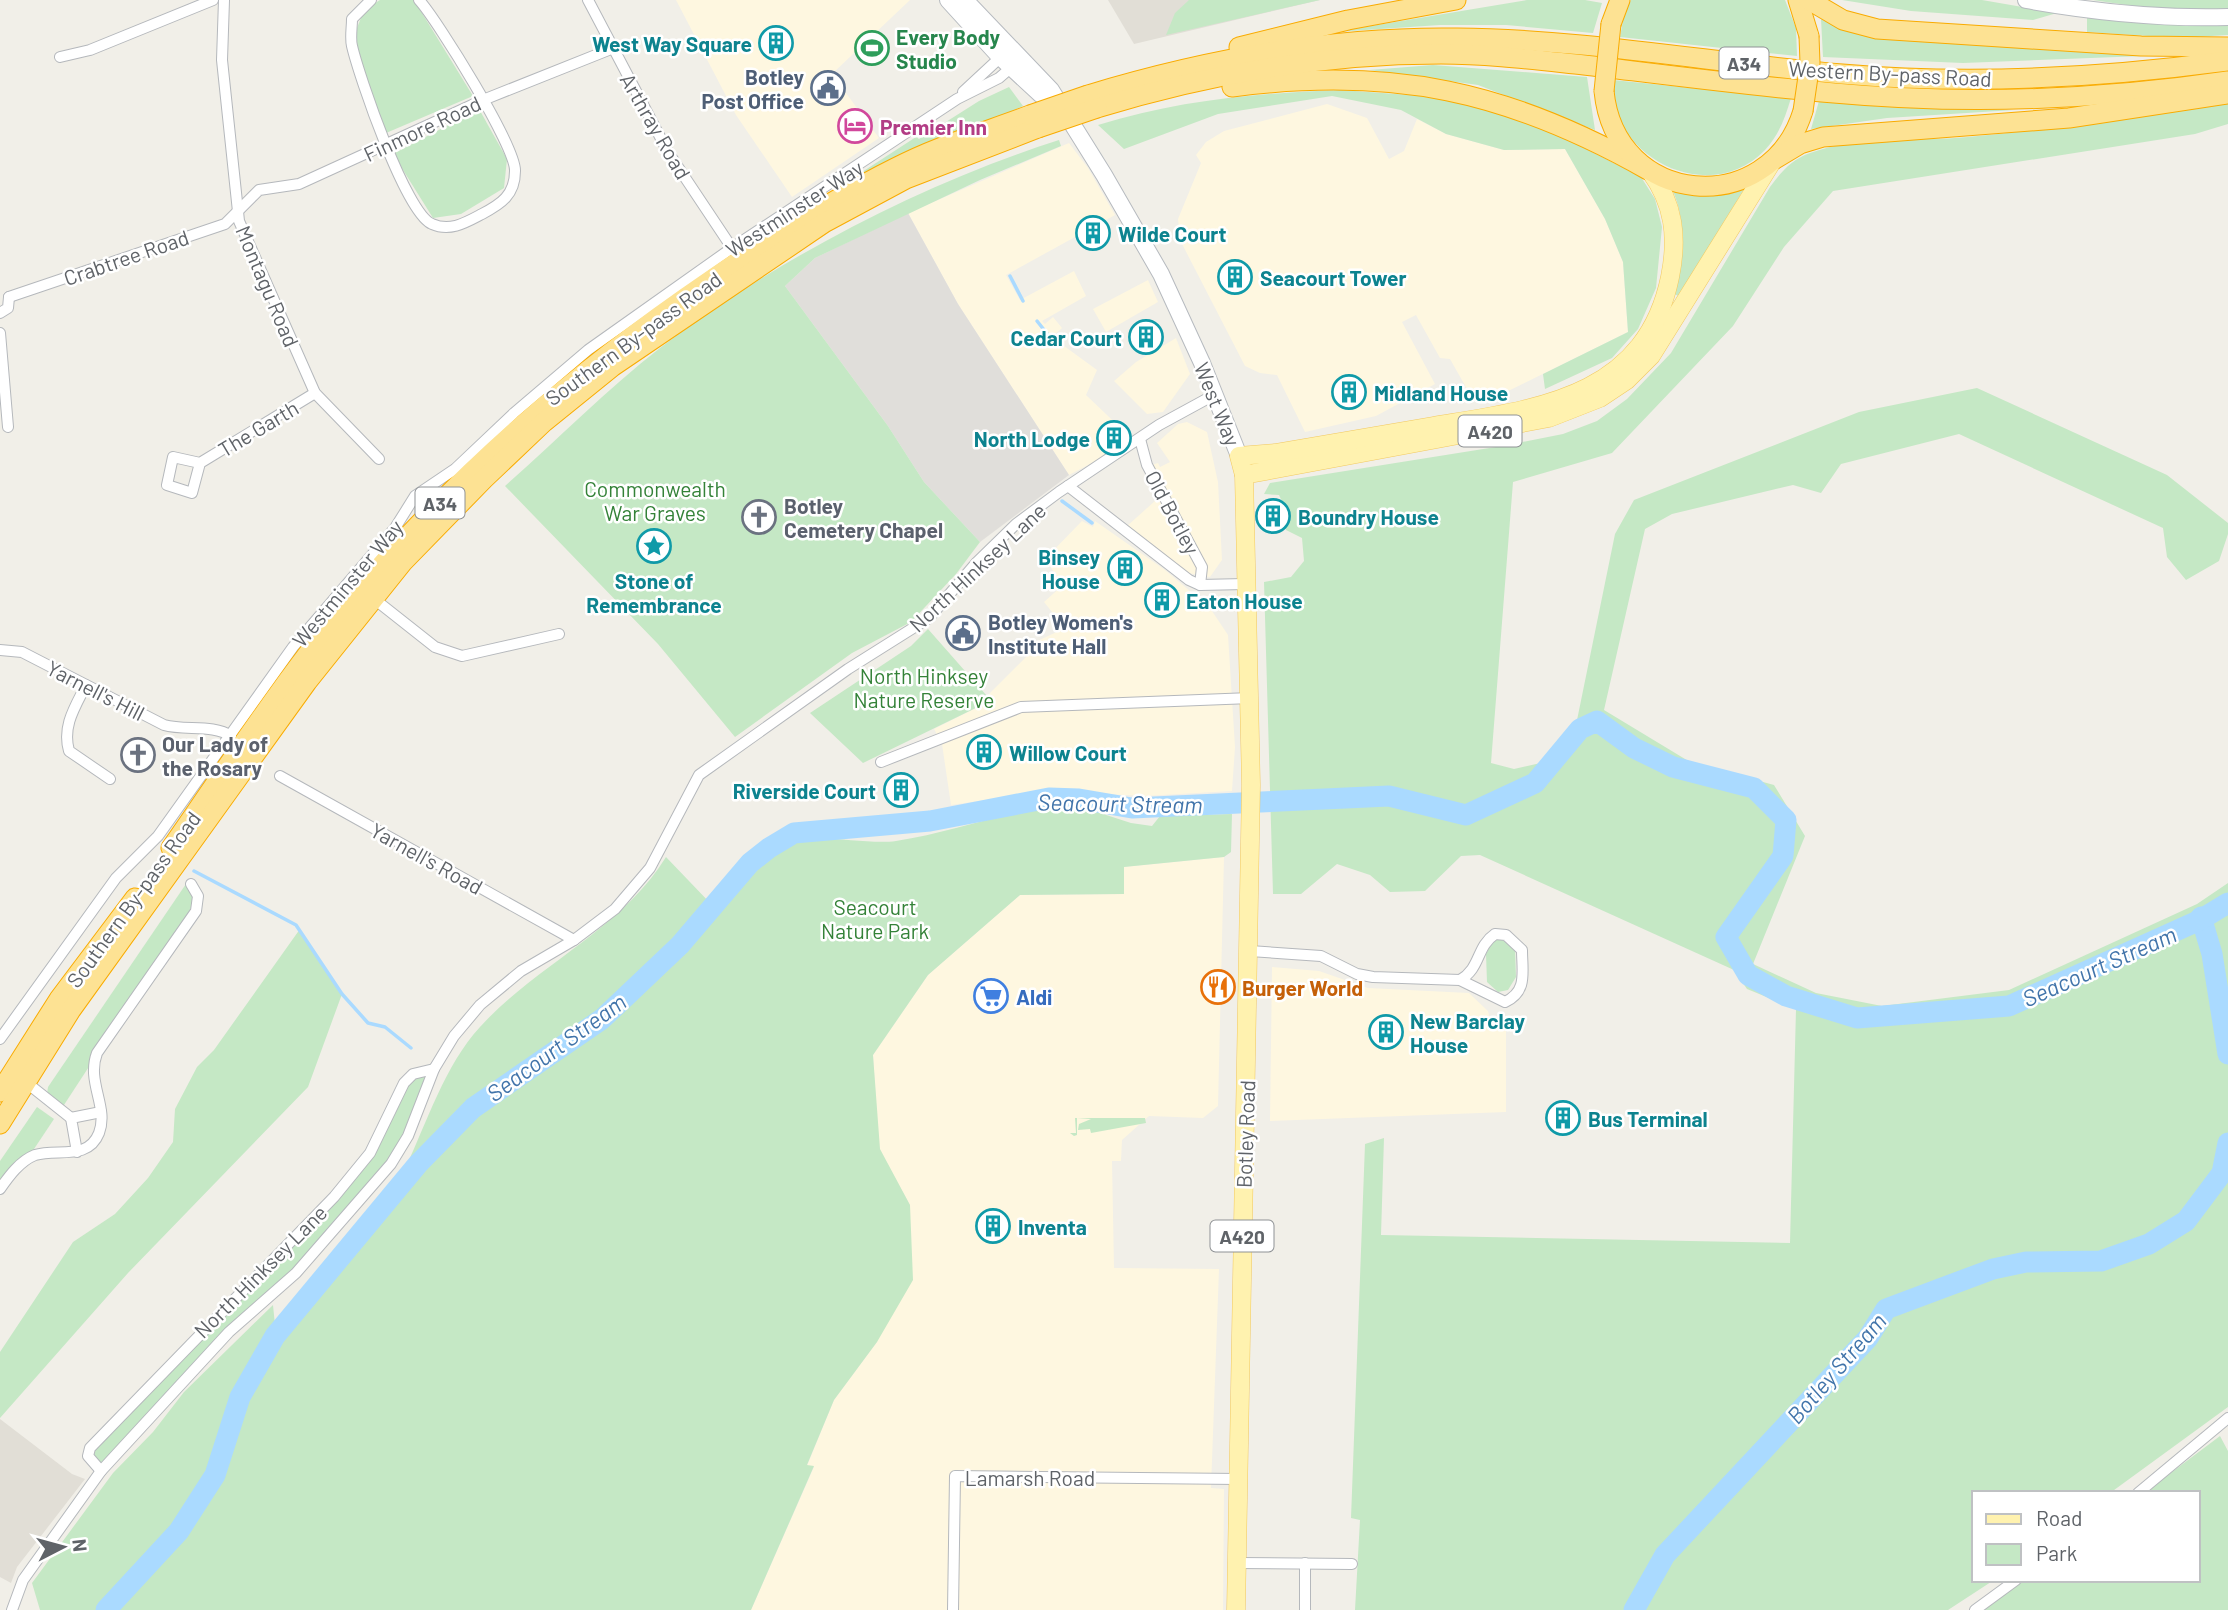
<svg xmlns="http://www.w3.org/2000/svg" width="2228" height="1610" font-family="Barlow,sans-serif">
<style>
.commercial{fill:#fef7e0}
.industrial{fill:#e0deda}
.education{fill:#e1ded6}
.green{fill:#c5e8c5}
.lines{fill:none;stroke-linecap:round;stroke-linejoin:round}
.stream{stroke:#aadaff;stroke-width:3.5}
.river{stroke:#aadaff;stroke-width:21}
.street-casing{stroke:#b5b8bc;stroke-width:12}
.secondary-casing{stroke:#b6babf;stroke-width:18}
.primary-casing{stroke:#f2c960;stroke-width:19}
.highway-casing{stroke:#f9ab00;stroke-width:21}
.street{stroke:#fff;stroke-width:10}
.secondary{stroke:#fff;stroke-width:16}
.primary{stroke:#fff2af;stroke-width:18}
.highway{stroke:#fde293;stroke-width:19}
.highway-bridge-casing{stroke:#f9ab00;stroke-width:21;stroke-linecap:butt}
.highway-bridge{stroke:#fde293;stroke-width:19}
.labels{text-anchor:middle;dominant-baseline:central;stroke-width:5;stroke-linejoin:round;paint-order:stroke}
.shield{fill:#fff;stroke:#8f9295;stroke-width:2}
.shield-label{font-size:19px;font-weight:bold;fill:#5f6368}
.leisure-label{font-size:21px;font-weight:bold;fill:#27864d;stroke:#fff;text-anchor:start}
.culture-label{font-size:21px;font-weight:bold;fill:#0d838f;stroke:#fff;text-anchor:start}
.street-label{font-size:21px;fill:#5f6368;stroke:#fff}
.service-label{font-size:21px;font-weight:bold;fill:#4e5e75;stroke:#fff;text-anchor:end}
.hotel-label{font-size:21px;font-weight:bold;fill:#b23c85;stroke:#fff;text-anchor:start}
.park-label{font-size:21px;fill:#348238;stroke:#fff}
.worship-label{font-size:21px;font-weight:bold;fill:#5b616d;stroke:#fff;text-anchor:start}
.food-label{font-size:21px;font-weight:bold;fill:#c56008;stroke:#fff;text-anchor:start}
.shop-label{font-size:21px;font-weight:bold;fill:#366cbe;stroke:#fff;text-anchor:start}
.water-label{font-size:23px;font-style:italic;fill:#4174aa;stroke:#fff}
</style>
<rect width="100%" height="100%" fill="#f1efe8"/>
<g class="commercial">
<path d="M676 0H910L832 74 879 138 792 197 736 115Z"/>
<path d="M1327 104 1367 118 1389 159 1404 151 1417 119 1446 134 1504 150 1565 149 1605 219 1623 262 1628 332 1502 394 1482 400 1471 396 1450 359 1440 358 1416 315 1402 322 1435 384 1376 416 1305 432 1277 375 1260 373 1245 366 1180 240 1178 219 1201 163 1196 155 1206 142 1224 131Z"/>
<path d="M1069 143 1088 168 1115 215 1006 275 1020 300 1074 271 1086 296 1042 321 1045 324 1053 317 1062 328 1054 335 1060 343 1097 370 1086 395 1129 436 1115 451 1069 475 958 304 908 213Z"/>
<path d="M1148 280 1158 302 1106 332 1093 309Z"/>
<path d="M1176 338 1190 374 1163 412 1147 414 1114 381 1136 362Z"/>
<path d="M1187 422 1207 432 1218 482 1222 560 1210 577 1188 573 1127 526 1156 500 1159 485 1148 466 1158 463 1160 467 1170 462 1157 443 1178 424Z"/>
<path d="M1082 521 1093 527 1095 521 1165 570 1210 608 1228 635 1235 747 1232 791 1145 796 1046 791 951 805 942 744 934 729 986 703 987 696 1031 652 1029 645 1065 628 1044 602 1063 585 1045 559Z"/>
<path d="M1224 857 1218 1106 1203 1118 1149 1116 1122 1140 1121 1161H1112L1114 1268 1219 1269 1211 1488 1224 1489 1223 1610H751L814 1467 807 1466 834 1400 877 1342 910 1205 879 1149 873 1055 928 975 1020 895 1123 894V867Z"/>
<path d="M1272 967 1319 971 1368 988 1469 993 1488 1011 1491 1022 1506 1023V1112L1270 1121Z"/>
</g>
<path class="industrial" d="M908 213 958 304 1069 475 980 542 924 482 888 426 785 286 815 258Z"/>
<g class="education">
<path d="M1108 0H1320L1134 44Z"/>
<path d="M0 1419 72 1474 85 1479 17 1567 11 1583 0 1577Z"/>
</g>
<g class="green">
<path d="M380 0H414L473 96 386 133 352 41 364 10Z"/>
<path d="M1189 0H1320L1166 35 1175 13Z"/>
<path d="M1527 0H1585L1602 3 1593 33 1506 25H1440L1335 32Z"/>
<path d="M1631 0H1785L1796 28 1797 56 1620 37 1625 9Z"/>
<path d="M1842 0H1982L2057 13 2033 20 1911 11Z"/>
<path d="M2093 0H2228V10L2173 12Z"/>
<path d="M2087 17 2228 20V35L2179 38 2087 32Z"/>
<path d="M1821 19C1860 40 1909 37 1952 40 2016 44 2080 46 2143 56L1963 63 1823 57Z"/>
<path d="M1433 65 1587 77 1595 130 1478 85 1369 70Z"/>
<path d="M1613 80 1791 98C1785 118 1779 135 1765 150 1719 199 1637 171 1617 112 1614 103 1614 90 1613 80Z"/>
<path d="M1009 87 1023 106 822 198 916 137 919 139 979 101Z"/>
<path d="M1341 90 1437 97 1474 106 1557 134 1641 177 1655 199 1662 227 1656 288 1638 329 1612 358 1545 389 1543 374 1628 332 1623 262 1605 219 1565 149 1504 150 1446 134 1401 110 1332 96 1218 114 1124 149 1098 125C1178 100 1258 93 1341 90Z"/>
<path d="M1819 101 1885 107 2014 110 1887 118 1811 129Z"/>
<path d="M2228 103V124L2195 134 1833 191 1784 247 1733 326 1612 453 1513 482 1491 763 1514 769 1545 762 1576 725 1615 534 1634 500 1859 412 1977 388 2167 475 2228 523V534L2219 561 2186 580 2167 557 2163 528 1959 434 1841 464 1821 493 1793 485 1672 514 1645 529 1604 710 1690 762 1774 785 1805 836 1753 964 1816 993 1882 1006 2009 990 2197 904 2228 883V1407L2110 1493H1974V1580H1994L1948 1610H1355L1360 1520 1351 1518 1365 1144 1384 1138 1381 1235 1790 1243 1796 1009 1747 989 1734 970 1480 855 1461 856 1425 891 1390 892 1370 875 1337 864 1301 894H1273L1264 582 1291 577 1304 561 1302 538 1286 530V510L1279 495 1264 494 1270 483 1502 446 1563 434 1597 421 1627 399 1671 353 1770 187C1781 172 1791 160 1810 153 1860 135 1916 142 1968 137 2055 129 2142 116 2228 103Z"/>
<path d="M479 109 507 159 504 188 461 214 433 218 393 154Z"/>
<path d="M1059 140 1061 146 980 180 815 258 785 286 888 426 924 482 980 542 956 574 911 622 852 653 735 737 658 644 505 486C557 440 606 390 660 348 775 260 921 184 1059 140Z"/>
<path d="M1741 186 1744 189 1679 296 1674 294C1682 258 1688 224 1672 189Z"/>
<path d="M928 629 987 696 986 703 863 763 810 713 911 646Z"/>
<path d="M1069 803 1131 823 1152 826 1160 816 1232 814 1231 852 1224 857 1124 867V894L1020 895 928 975 873 1055 880 1149 910 1205 913 1280 877 1342 834 1400 807 1465 814 1466 751 1610H40L32 1583 113 1473 153 1432 184 1392 273 1305 276 1335 418 1164 473 1108 602 1019 680 945 737 881 741 886C754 865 770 852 794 842 817 833 868 845 896 841 954 832 1010 810 1069 803Z"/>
<path d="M666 857 712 905 673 945 579 1030 463 1106 452 1123 405 1169C427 1122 445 1065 480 1027 536 965 621 930 666 857Z"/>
<path d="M188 881 195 897 188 915 62 1108 47 1094 48 1087Z"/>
<path d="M300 929 342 994 308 1087 128 1273 0 1418V1352L73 1242 115 1214 148 1178 173 1142 175 1109 197 1067 214 1050Z"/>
<path d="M1501 939 1515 949 1516 977 1508 990 1498 992 1487 982 1486 954 1493 941Z"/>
<path d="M434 1069 408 1136 296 1273 229 1332 101 1471 90 1448 370 1153 404 1083Z"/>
<path d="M37 1107 54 1119 32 1152 0 1186V1161Z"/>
<path d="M1075 1118H1145L1146 1123 1091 1133 1090 1129 1078 1130 1079 1124 1091 1119 1077 1118V1135L1074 1136 1070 1133H1076Z"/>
<path d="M2220 1436 2228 1451V1610H1983L2025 1580H2198V1493H2144Z"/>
</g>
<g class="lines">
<g class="stream">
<path d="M1010 276 1023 301"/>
<path d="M1037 321 1049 336"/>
<path d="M1062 501 1092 523"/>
<path d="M194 871 296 925 342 994 368 1023 385 1027 411 1048"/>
</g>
<g class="river">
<path d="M2201 917 2212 954 2228 1054"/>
<path d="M106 1610 179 1531 215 1475 240 1397 275 1336 418 1164 473 1108 602 1019 680 945 750 863 769 848 794 833 930 821 1049 798 1079 799 1132 808 1389 796 1466 815 1535 783 1580 729 1597 721 1634 748 1673 767 1754 788 1786 820 1783 856 1726 937 1748 975 1786 996 1857 1018 2009 1006 2200 920 2228 903"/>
<path d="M1634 1610 1665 1555 1868 1338 1886 1309 1993 1269 2026 1262 2101 1261 2149 1244 2186 1221 2222 1173 2228 1143"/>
</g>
<g class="street-casing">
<g id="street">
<path d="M224 0 222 60 239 221 315 393 379 459"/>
<path d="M371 0 352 19C352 28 350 38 352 46 359 76 406 214 432 224 450 232 465 223 482 214 501 204 515 195 515 171 516 147 438 21 419 0"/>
<path d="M588 0 668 152 732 248"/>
<path d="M60 57 90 50 213 0"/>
<path d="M963 92 1005 53"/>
<path d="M9 297 225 224 259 190 299 184 483 100 611 49"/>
<path d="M0 313 8 308 9 297"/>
<path d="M0 333 8 427"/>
<path d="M1140 439 1147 465 1202 567 1200 585"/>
<path d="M200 463 192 493 167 485 173 457 200 463 315 393"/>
<path d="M1068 486 1189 580 1200 585 1245 584"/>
<path d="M373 598 435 647 462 656 559 634"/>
<path d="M0 650 22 652 164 725C185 731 213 724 231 736"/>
<path d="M86 685C75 707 62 726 69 751L110 779"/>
<path d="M881 762 1021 707 1251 698"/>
<path d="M280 776 574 940"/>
<path d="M1250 951 1321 956 1357 974 1373 977 1460 980 1505 1002C1528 991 1522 972 1522 950L1506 935 1495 934C1476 947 1481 968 1460 980"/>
<path d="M0 1039 116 878 158 836 293 647 395 528 415 496 455 469 514 413 588 350 732 248 957 99 999 78 1014 65"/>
<path d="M27 1083 71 1118"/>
<path d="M77 1152 71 1118 101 1112"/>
<path d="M0 1189C9 1176 20 1161 35 1155 57 1148 88 1161 99 1133 109 1107 86 1082 97 1053L196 911 198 896 191 884"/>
<path d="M101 1471 88 1456 90 1448 334 1197 370 1153 404 1083 413 1074 434 1069"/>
<path d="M2138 1493 2228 1418"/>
<path d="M1238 1563 1352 1564"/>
<path d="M12 1610 23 1580 101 1471 229 1332 296 1273 391 1164 408 1136 434 1069 454 1036 480 1005 521 971 574 940 615 909 650 868 699 775 848 669 929 618 977 562 1016 524 1059 492 1159 425 1214 395"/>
<path d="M953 1610 955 1476 1239 1479"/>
<path d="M1305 1610V1563"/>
<path d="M1975 1610 2016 1580"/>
</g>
</g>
<g class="secondary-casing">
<g id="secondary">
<path d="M948 0 1000 57 1041 95"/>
<path d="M965 0 1051 90 1104 175 1161 274 1202 363 1239 456"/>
<path d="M2026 0C2093 12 2159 19 2228 17"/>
</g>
</g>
<g class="primary-casing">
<g id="primary">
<path d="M1244 475 1549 418 1600 398 1627 380 1651 356 1772 162"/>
<path d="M1236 1610 1251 785 1244 475 1239 456 1275 453C1327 444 1380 435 1433 426 1535 409 1645 399 1670 277 1678 237 1674 204 1650 171"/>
</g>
</g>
<g class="highway-casing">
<g id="highway">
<path d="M1798 0 1809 36"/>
<path d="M1809 0 1843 20 1877 29 2141 46 2228 47"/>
<path d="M1611 24 1620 0"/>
<path d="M1239 47 1348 20 1456 0"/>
<path d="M1232 87C1393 66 1508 91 1648 170"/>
<path d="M1604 91C1615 207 1769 221 1803 111"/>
<path d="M1088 95C1207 59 1332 36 1457 38 1586 39 1714 63 1842 74 1970 85 2101 78 2228 61"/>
<path d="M1097 108C1208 74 1325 54 1441 54 1488 54 1536 60 1584 65 1667 75 1750 86 1834 93 1965 105 2098 100 2228 81"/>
<path d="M1775 159 1800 144 1823 137 2069 118 2227 94"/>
<path d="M171 848C229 765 285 678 351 600 459 472 574 373 712 279 772 238 831 200 895 168 937 146 985 132 1030 115"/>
<path d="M0 1092 59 999 135 898"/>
<path d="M0 1124 71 1010 307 682 403 562 484 479 544 422 612 367 824 223 906 179 1038 128"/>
</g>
</g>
<use href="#street" class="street"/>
<use href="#secondary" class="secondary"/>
<use href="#primary" class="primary"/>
<use href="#highway" class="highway"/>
<g class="highway-bridge-casing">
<g id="highway-bridge">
<path d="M1604 91 1611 24"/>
<path d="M1803 111 1810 63 1809 36"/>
<path d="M1030 115 1088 95"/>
<path d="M1038 128 1097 108"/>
</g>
</g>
<use href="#highway-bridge" class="highway-bridge"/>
</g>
<defs>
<g id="building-ring" transform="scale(1.75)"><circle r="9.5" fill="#fff" stroke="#0f9aa8" stroke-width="1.5"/><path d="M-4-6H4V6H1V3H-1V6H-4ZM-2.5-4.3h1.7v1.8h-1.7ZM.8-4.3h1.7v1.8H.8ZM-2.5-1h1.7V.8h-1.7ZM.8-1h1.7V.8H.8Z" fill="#0f9aa8"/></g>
<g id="stadium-ring" transform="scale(1.75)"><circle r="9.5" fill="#fff" stroke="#2e9e5b" stroke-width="1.5"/><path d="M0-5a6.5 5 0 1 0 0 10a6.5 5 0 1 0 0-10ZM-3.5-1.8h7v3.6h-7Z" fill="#2e9e5b"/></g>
<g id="civic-ring" transform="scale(1.75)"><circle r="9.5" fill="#fff" stroke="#5c6f8a" stroke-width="1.5"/><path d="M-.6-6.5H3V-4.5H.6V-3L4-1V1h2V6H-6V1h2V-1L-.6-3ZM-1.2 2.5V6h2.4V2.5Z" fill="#5c6f8a"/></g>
<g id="hotel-ring" transform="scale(1.75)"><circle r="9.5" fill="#fff" stroke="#d1479c" stroke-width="1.5"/><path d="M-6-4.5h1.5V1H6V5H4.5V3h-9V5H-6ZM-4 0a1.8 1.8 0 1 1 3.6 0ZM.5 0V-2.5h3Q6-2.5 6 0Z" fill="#d1479c"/></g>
<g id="church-ring" transform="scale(1.75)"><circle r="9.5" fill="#fff" stroke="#6b7280" stroke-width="1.5"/><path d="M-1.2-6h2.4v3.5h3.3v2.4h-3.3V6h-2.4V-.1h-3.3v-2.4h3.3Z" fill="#6b7280"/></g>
<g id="sight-ring" transform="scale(1.75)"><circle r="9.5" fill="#fff" stroke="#0f9aa8" stroke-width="1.5"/><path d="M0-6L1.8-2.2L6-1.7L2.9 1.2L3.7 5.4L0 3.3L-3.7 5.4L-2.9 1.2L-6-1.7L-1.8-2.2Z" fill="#0f9aa8"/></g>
<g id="restaurant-ring" transform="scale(1.75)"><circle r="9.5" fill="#fff" stroke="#e8710a" stroke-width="1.5"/><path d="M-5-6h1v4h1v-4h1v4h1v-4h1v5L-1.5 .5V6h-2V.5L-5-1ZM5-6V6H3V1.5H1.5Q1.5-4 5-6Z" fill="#e8710a"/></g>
<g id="supermarket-ring" transform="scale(1.75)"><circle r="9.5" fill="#fff" stroke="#3f7fe0" stroke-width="1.5"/><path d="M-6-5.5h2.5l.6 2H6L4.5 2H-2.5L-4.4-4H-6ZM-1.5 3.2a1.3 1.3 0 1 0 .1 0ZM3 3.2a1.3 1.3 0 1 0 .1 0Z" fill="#3f7fe0"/></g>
</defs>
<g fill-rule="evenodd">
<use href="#building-ring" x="776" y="43"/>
<use href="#stadium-ring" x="872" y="48"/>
<use href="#civic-ring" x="828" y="88"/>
<use href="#hotel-ring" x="855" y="126"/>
<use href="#building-ring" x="1093" y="233"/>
<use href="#building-ring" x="1235" y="277"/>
<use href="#building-ring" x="1146" y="337"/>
<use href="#building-ring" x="1349" y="392"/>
<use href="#building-ring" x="1114" y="438"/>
<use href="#building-ring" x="1273" y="516"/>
<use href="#church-ring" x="759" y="517"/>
<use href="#sight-ring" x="654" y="546"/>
<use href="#building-ring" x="1125" y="568"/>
<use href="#building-ring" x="1162" y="600"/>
<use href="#civic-ring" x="963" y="633"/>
<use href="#building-ring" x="984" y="752"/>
<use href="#church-ring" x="138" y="755"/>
<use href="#building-ring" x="901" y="790"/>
<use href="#restaurant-ring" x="1218" y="987"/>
<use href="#supermarket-ring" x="991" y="996"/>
<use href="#building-ring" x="1386" y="1032"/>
<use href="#building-ring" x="1563" y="1118"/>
<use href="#building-ring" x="993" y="1226"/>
</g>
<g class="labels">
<g class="shield">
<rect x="1719.5" y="47.5" width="49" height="31" rx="5"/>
<rect x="1458.5" y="415.5" width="63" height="31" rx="5"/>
<rect x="415.5" y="487.5" width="49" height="31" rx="5"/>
<rect x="1210.5" y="1220.5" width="63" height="31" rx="5"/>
</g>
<g class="shield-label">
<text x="1744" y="63">A34</text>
<text x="1490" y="431">A420</text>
<text x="440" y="503">A34</text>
<text x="1242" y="1236">A420</text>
</g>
<g class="leisure-label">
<text x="896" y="36">Every Body<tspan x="896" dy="24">Studio</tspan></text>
</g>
<g class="culture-label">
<text x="752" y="43" text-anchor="end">West Way Square</text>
<text x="1118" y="233">Wilde Court</text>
<text x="1260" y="277">Seacourt Tower</text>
<text x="1122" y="337" text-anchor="end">Cedar Court</text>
<text x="1374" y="392">Midland House</text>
<text x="1090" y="438" text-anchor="end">North Lodge</text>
<text x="1298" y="516">Boundry House</text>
<text x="1100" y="556" text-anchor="end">Binsey<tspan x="1100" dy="24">House</tspan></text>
<text x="654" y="580" text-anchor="middle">Stone of<tspan x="654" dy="24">Remembrance</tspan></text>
<text x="1186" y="600">Eaton House</text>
<text x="1009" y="752">Willow Court</text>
<text x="876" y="790" text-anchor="end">Riverside Court</text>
<text x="1410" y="1020">New Barclay<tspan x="1410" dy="24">House</tspan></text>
<text x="1588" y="1118">Bus Terminal</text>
<text x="1018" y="1226">Inventa</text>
</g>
<g class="street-label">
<text transform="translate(1890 73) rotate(3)">Western By-pass Road</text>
<text transform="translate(656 126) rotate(60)">Arthray Road</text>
<text transform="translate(422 128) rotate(-25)">Finmore Road</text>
<text transform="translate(794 208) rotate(-33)">Westminster Way</text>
<text transform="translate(126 257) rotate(-19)">Crabtree Road</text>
<text transform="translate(268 286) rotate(67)">Montagu Road</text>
<text transform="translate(633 338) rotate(-36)">Southern By-pass Road</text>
<text transform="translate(1218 404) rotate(68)">West Way</text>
<text transform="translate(258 428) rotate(-31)">The Garth</text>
<text transform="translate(1173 512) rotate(62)">Old Botley</text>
<text transform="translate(977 567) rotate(-43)">North Hinksey Lane</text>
<text transform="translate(347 583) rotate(-50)">Westminster Way</text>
<text transform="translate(96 690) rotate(27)">Yarnell's Hill</text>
<text transform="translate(427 858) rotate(29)">Yarnell's Road</text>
<text transform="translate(133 899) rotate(-54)">Southern By-pass Road</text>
<text transform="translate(1245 1134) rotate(-88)">Botley Road</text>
<text transform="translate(260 1271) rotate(-45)">North Hinksey Lane</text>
<text x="1030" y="1477">Lamarsh Road</text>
</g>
<g class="service-label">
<text x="804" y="76">Botley<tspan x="804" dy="24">Post Office</tspan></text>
<text x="988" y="621" text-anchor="start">Botley Women's<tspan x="988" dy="24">Institute Hall</tspan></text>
</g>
<g class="hotel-label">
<text x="880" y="126">Premier Inn</text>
</g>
<g class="park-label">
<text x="655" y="488">Commonwealth<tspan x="655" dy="24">War Graves</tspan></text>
<text x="924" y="675">North Hinksey<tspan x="924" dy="24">Nature Reserve</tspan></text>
<text x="875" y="906">Seacourt<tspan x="875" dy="24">Nature Park</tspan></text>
</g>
<g class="worship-label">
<text x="784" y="505">Botley<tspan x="784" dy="24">Cemetery Chapel</tspan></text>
<text x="162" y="743">Our Lady of<tspan x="162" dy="24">the Rosary</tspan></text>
</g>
<g class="food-label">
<text x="1242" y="987">Burger World</text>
</g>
<g class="shop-label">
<text x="1016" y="996">Aldi</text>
</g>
<g class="water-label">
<text transform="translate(1120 803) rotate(1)">Seacourt Stream</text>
<text transform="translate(2099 966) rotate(-24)">Seacourt Stream</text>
<text transform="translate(556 1047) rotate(-36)">Seacourt Stream</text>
<text transform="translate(1836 1368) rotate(-49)">Botley Stream</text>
</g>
</g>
<rect x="1972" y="1491" width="228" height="91" fill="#ffffff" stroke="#bfc1c3" stroke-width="2"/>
<rect x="1986" y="1514" width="35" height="10" fill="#fff2af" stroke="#bfc1c3" stroke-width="2"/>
<text x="2036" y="1526" font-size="21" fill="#5f6368">Road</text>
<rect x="1986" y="1544" width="35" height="21" fill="#c5e8c5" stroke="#bfc1c3" stroke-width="2"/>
<text x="2036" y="1561" font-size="21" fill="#5f6368">Park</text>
<g transform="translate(63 1547) rotate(84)" stroke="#ffffff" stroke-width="5" paint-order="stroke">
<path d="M0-5L12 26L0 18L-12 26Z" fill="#5f6368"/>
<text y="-10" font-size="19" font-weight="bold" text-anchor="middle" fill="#5f6368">N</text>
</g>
</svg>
